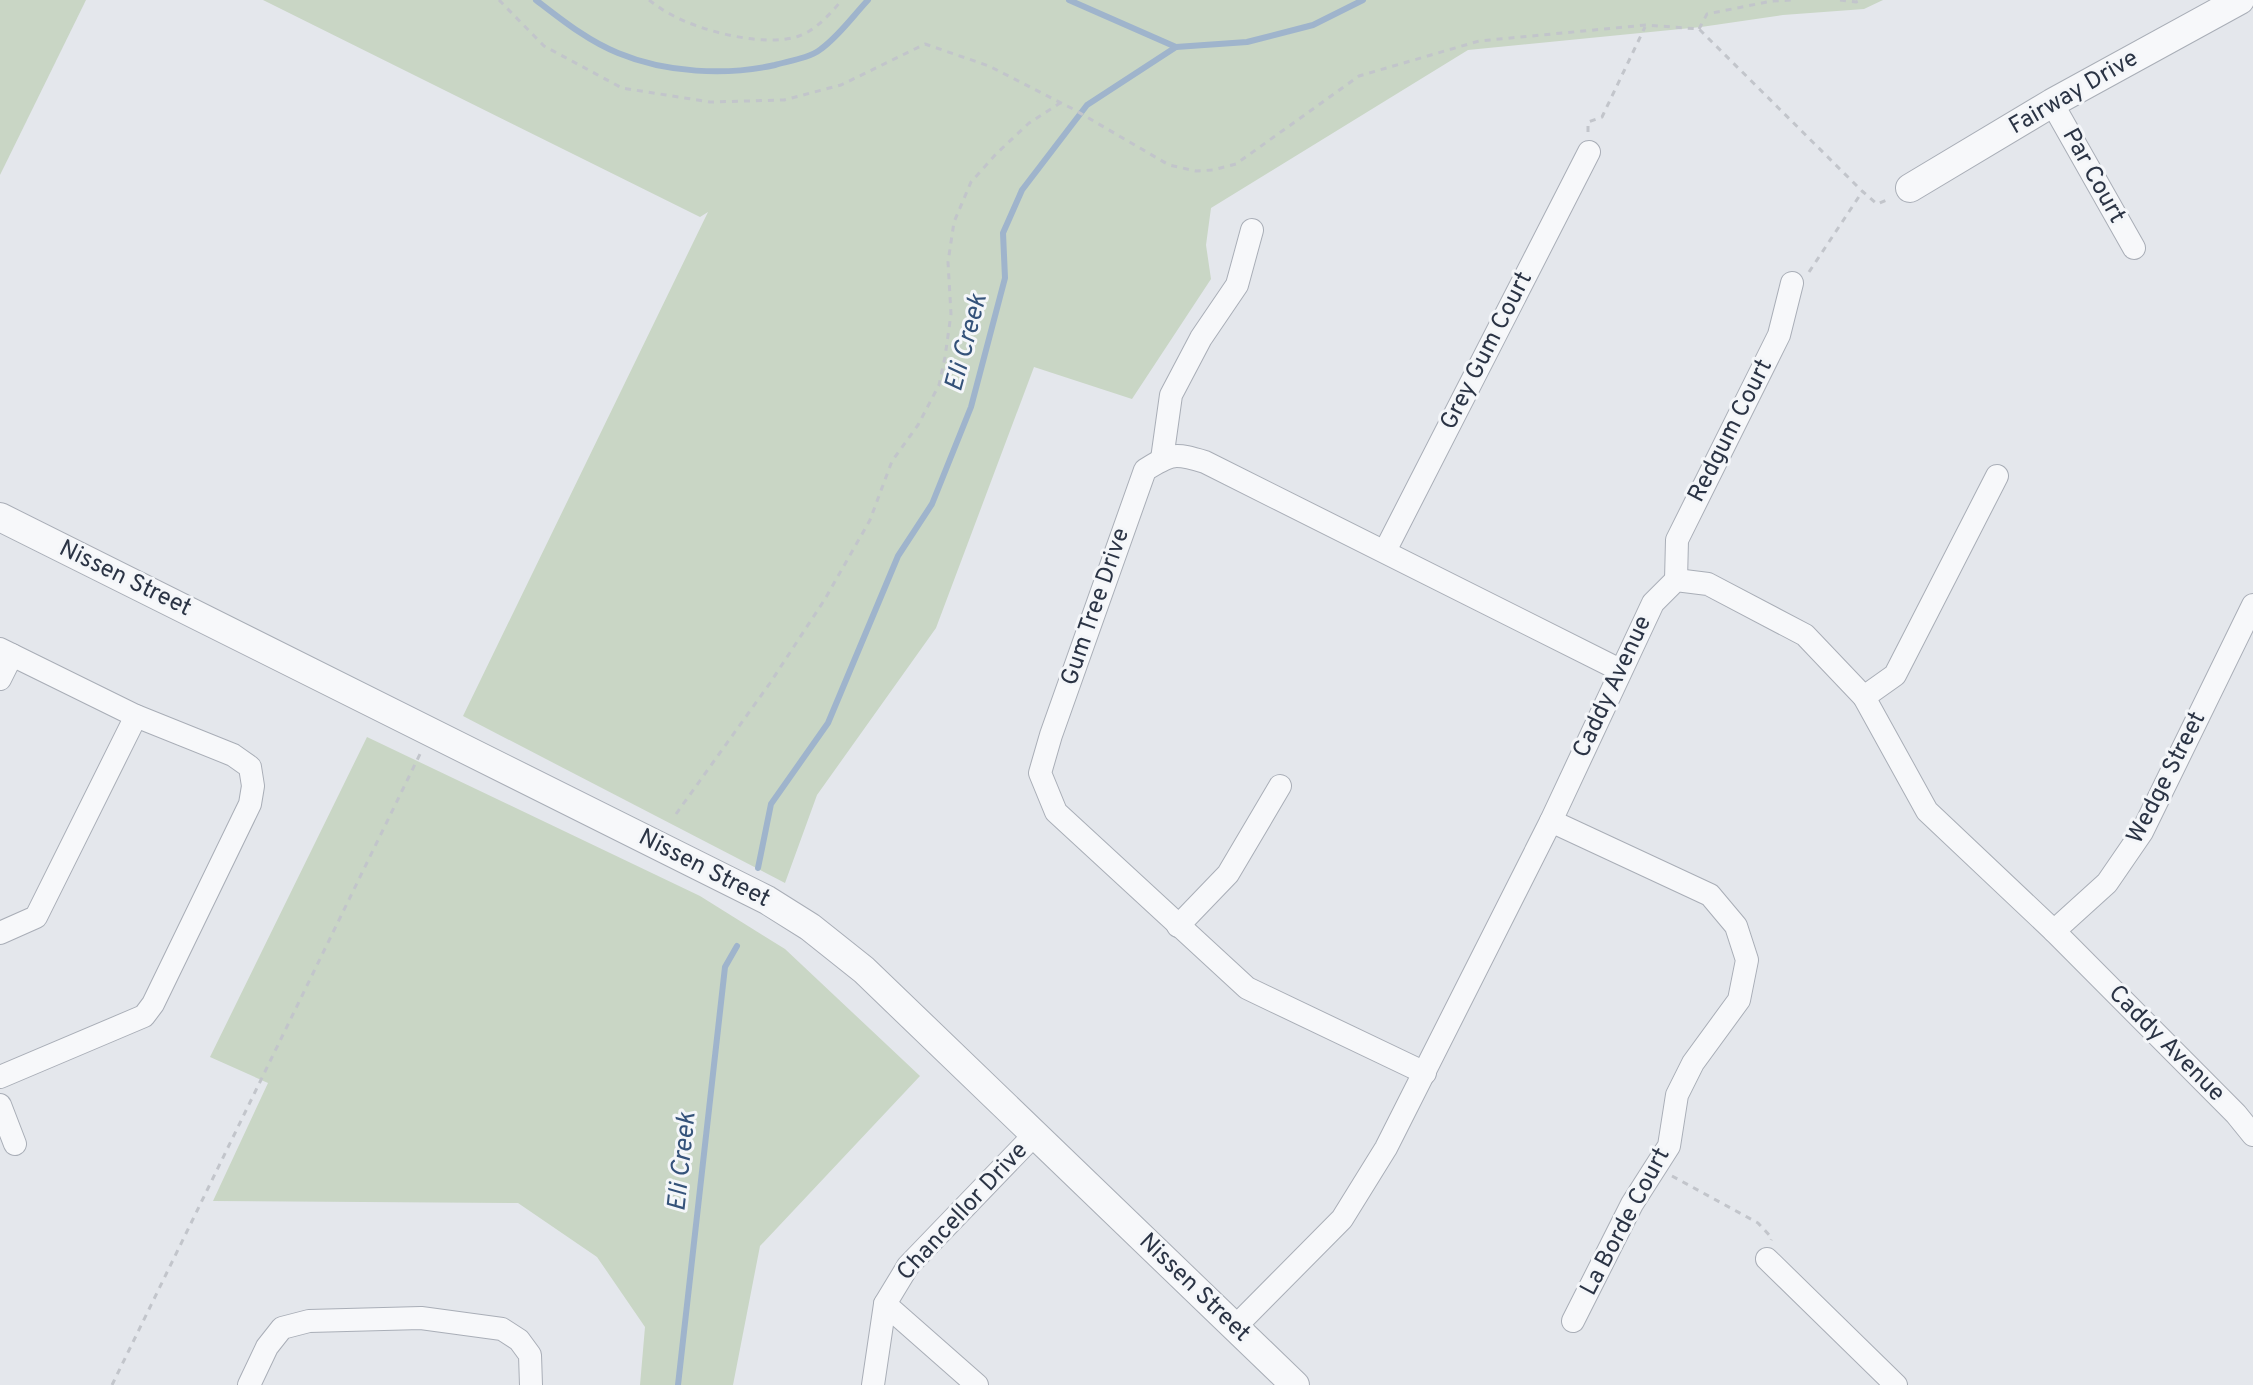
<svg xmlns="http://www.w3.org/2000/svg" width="2253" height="1385" font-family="Overpass,sans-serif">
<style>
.green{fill:#c9d6c5}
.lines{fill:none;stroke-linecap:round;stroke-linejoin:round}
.stream{stroke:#9fb4cc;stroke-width:6}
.minor-casing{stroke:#a9aeb7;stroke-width:24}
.tertiary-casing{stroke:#a9aeb7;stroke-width:30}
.path{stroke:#c2c5cb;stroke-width:3;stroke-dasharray:6 6;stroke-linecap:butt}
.minor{stroke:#f7f8fa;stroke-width:22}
.tertiary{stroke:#f7f8fa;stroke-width:28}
.labels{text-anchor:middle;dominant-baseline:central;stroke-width:6;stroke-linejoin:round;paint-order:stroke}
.street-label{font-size:24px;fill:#2b3445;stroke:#f4f6f9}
.water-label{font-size:26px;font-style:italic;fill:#34527a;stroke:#f4f6f9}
</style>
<rect width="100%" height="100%" fill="#e4e7ec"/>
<g class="green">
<path d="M0 0H86L0 175Z"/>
<path d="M263 0H1883L1864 9 1783 15 1701 27 1468 50 1211 208 1206 245 1211 279 1132 399 1034 367 936 628 817 795 785 883 463 716 708 212 700 217Z"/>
<path d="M367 737 700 896 785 949 920 1076 760 1246 733 1385H640L645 1327 597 1257 518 1203 213 1201 268 1083 210 1057Z"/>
</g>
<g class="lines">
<g class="stream">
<path d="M536 0C562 20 588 41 618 53 666 73 726 76 775 65 789 61 810 58 821 49 839 36 853 16 868 0"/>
<path d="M1069 0 1176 47"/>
<path d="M758 868 771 804 828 723 898 556 932 504 971 407 1005 278 1003 233 1022 190 1087 105 1176 47 1247 42 1313 25 1363 0"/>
<path d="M678 1385 725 967 737 946"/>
</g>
<g class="minor-casing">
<g id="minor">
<path d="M2052 103 2134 248"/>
<path d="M1162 459 1171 395 1201 338 1237 285 1252 230"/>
<path d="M1385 551 1589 152"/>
<path d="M1676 580 1677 540 1779 335 1792 283"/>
<path d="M0 649 136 716 233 755 250 767 253 786 250 804 153 1004 144 1016 0 1077"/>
<path d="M0 679 12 655"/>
<path d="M1864 697 1895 675 1997 476"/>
<path d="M1551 821 1710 895 1736 926 1747 960 1739 1000 1693 1063 1677 1095 1669 1146 1632 1204 1573 1321"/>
<path d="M1178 926 1228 874 1280 786"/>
<path d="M2054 931 2107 883 2142 832 2253 605"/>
<path d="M0 933 36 917 136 716"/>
<path d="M1425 1073 1247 988 1056 812 1040 773 1051 735 1145 470C1172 453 1175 453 1205 462L1620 670"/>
<path d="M0 1105 15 1144"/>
<path d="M1767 1259 1896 1385"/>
<path d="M885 1304 977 1385"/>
<path d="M1235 1327 1342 1219 1386 1148 1551 821 1653 603 1676 580 1708 584 1805 635 1864 697 1927 811 2054 931 2236 1114 2253 1135"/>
<path d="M249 1385 267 1347 282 1328 309 1321 421 1318 502 1329 519 1340 530 1355 531 1385"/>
<path d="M873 1385 885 1304 908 1266 1036 1133"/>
</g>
</g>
<g class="tertiary-casing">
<g id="tertiary">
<path d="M1910 188 2052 103 2240 0"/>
<path d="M0 517 767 900 810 927 864 970 1295 1385"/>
</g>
</g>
<g class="path">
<path d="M499 0 544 46 622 88 710 102 784 100 841 85 925 44 989 66 1073 109 1169 165 1196 171 1213 170 1236 164 1359 76 1479 41 1646 25 1699 29 1862 191 1877 204 1889 199"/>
<path d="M649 0C656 5 662 10 670 14 700 31 765 48 799 36 816 30 830 14 842 0"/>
<path d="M1840 0 1856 2 1861 0"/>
<path d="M1699 29 1707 14 1772 1 1793 0"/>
<path d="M1588 132V122L1602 117 1645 27"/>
<path d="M1809 272 1862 192"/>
<path d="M676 814 770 683 825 599 870 520 892 461 918 425 939 385 945 357 951 314 948 262 954 222 971 182 996 154 1029 123 1060 103"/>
<path d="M1672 1176 1758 1223 1772 1238 1771 1240"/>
<path d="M112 1385 421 752"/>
</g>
<use href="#minor" class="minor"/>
<use href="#tertiary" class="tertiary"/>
</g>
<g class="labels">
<g class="street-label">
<text transform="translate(2074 93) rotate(-30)">Fairway Drive</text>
<text transform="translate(2093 176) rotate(61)">Par Court</text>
<text transform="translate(1487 351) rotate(-63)">Grey Gum Court</text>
<text transform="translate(1731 431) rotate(-63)">Redgum Court</text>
<text transform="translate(125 579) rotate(26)">Nissen Street</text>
<text transform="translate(1096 607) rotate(-71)">Gum Tree Drive</text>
<text transform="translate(1613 687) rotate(-65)">Caddy Avenue</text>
<text transform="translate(2167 778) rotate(-63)">Wedge Street</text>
<text transform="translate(704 869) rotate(27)">Nissen Street</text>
<text transform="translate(2166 1044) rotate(45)">Caddy Avenue</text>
<text transform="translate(963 1212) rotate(-47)">Chancellor Drive</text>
<text transform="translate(1626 1222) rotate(-62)">La Borde Court</text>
<text transform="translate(1194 1288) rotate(44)">Nissen Street</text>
</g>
<g class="water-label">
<text transform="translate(967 343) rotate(-75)">Eli Creek</text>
<text transform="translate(683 1162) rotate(-84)">Eli Creek</text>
</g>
</g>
</svg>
